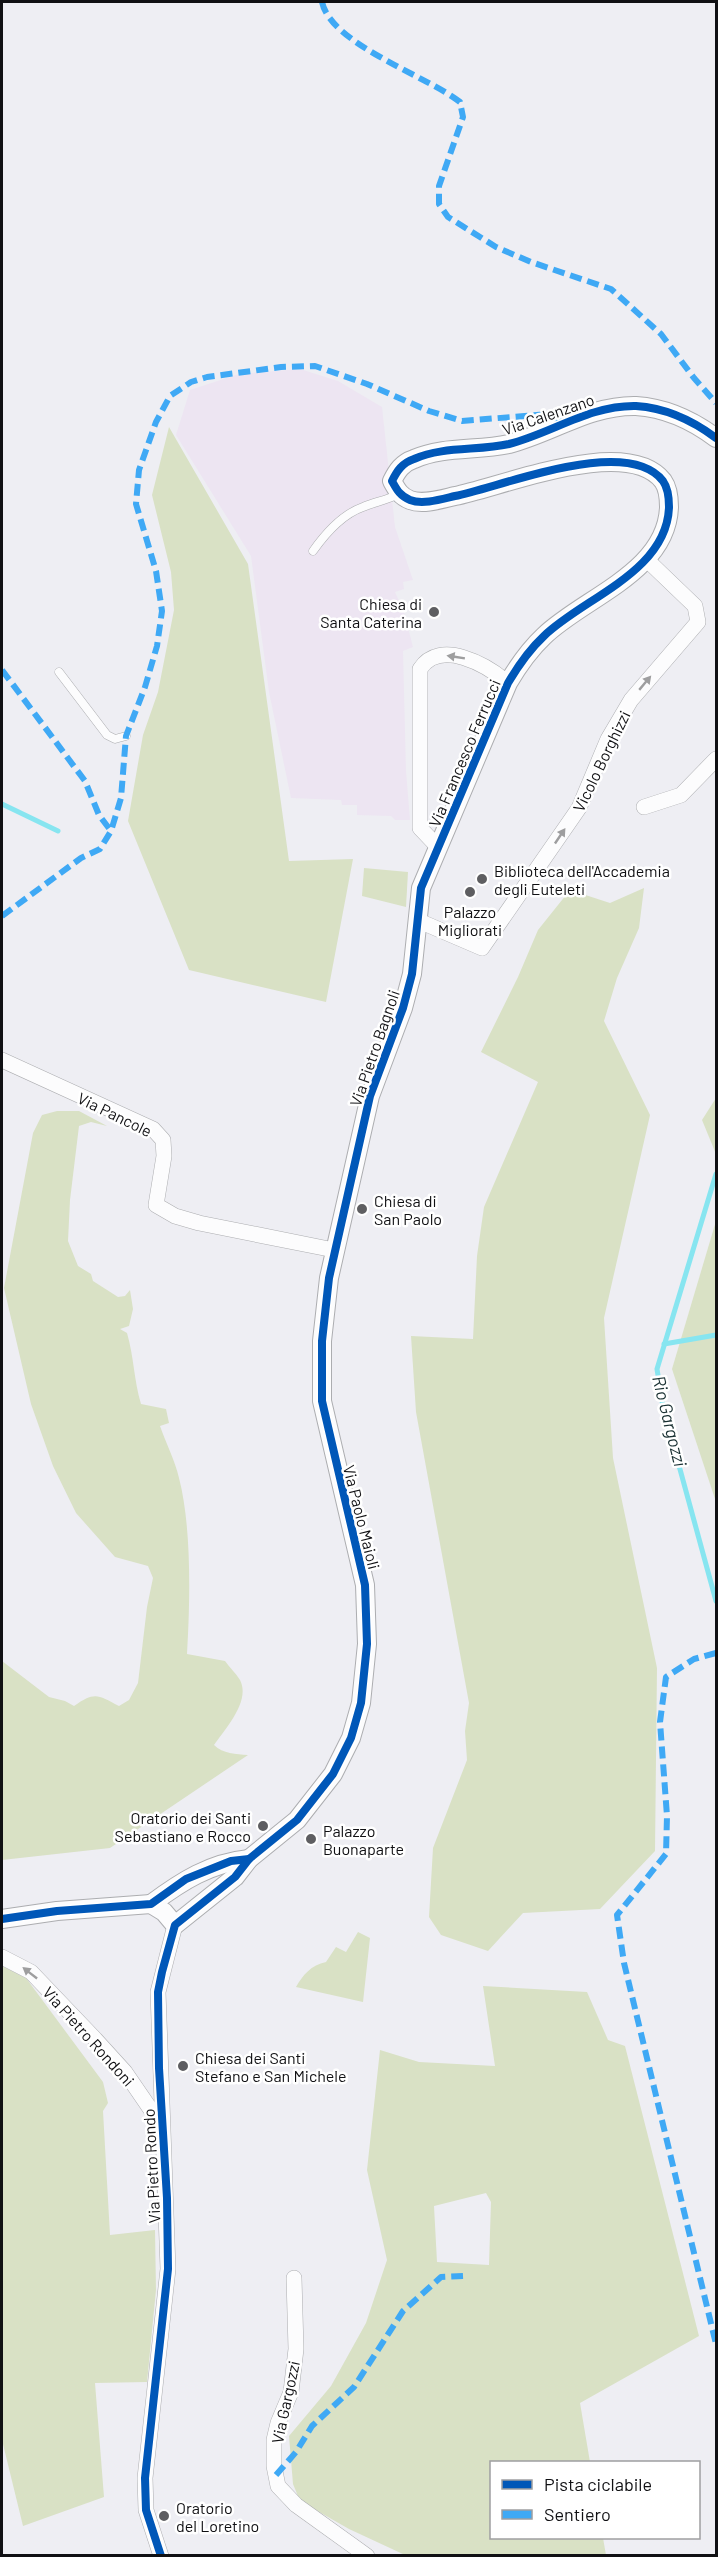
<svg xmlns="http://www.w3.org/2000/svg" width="718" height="2557" font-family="Barlow,sans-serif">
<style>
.medical{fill:#ede5f2}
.green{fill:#d9e1c5;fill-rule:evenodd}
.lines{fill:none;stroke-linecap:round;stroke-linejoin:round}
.stream{stroke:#87e5f0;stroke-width:5}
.service-casing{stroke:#acadb0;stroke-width:9}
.minor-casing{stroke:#acadb0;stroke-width:16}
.tertiary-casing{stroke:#acadb0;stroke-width:20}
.service{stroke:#fcfcfd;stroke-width:8}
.minor{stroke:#fcfcfd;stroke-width:15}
.tertiary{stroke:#fcfcfd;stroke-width:18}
.quiet{stroke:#3fa9f5;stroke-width:6;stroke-dasharray:12 6;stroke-linecap:butt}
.cycleway-casing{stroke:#fff;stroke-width:11}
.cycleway{stroke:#0057b8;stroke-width:8}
.oneway{fill:#9e9e9f}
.poi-dot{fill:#5e5e61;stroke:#fff;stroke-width:2}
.labels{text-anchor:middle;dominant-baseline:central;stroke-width:5;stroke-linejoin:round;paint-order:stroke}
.street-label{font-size:16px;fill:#101013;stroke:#fff}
.poi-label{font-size:16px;fill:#101013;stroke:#fff;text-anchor:start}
.water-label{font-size:18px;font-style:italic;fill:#193032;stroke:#fff}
</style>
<rect width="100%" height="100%" fill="#eeeef3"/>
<path class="medical" d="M300 369 338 381 382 407 395 527 413 580 403 582 404 589 395 592 404 612 413 647 403 651 406 771 410 820H395L391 816 357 815V805H342L341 800 291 798 269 692 251 556 176 435 190 390 239 374Z"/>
<g class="green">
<path d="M169 427 248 564 289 861 353 859 326 1002 189 970 128 821 143 735 158 692 174 610 171 572 152 495Z"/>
<path d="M364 868 408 872 406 907 362 896Z"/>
<path d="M644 888 639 928 617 978 604 1021 650 1115 604 1318 613 1458 657 1668 655 1851 600 1909 523 1913 488 1951 441 1935 429 1917 433 1848 467 1760 465 1731 469 1703 416 1412 411 1336 473 1339 477 1256 484 1207 538 1082 481 1052 518 977 538 930 570 890 610 903Z"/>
<path d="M716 1098V1154L702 1120Z"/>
<path d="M57 1111H79L107 1126 91 1122 79 1126 70 1200 68 1241 78 1266 91 1274 93 1281 118 1297 125 1296 130 1290 133 1309 129 1326 120 1329 127 1333C134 1357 134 1381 141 1404L166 1409 169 1423 160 1426C166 1443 175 1461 179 1478 192 1528 190 1603 187 1654L225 1661C229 1667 236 1673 240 1680 251 1701 225 1729 214 1745 223 1754 236 1754 248 1755L110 1848 2 1860V1661L49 1697 65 1701 74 1706C95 1691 98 1695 119 1706L129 1700 138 1683 147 1607 153 1578 148 1566 115 1557 76 1513 53 1466 31 1404 4 1288 33 1133 42 1115Z"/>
<path d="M716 1221V1502L672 1369Z"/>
<path d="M358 1932 370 1938 363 2002 296 1987C303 1975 311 1965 326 1962L336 1947 346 1952Z"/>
<path d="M2 1966 26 1978 103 2082 108 2103 103 2111 110 2235 155 2230 156 2290 147 2382 95 2383 104 2497 23 2526 2 2440Z"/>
<path d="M483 1986 587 1992 608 2040 625 2046 699 2336 580 2403 590 2462H492V2538H603L606 2555H405L349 2529 300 2501 293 2484 289 2436 331 2386 366 2323 387 2260 367 2170 380 2050 419 2062 495 2066ZM486 2193 491 2202 489 2265 437 2262 434 2206Z"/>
</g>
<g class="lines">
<g class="stream">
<path d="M2 804 58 831"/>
<path d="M716 1174 657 1369 663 1407 716 1601"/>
<path d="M664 1344 716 1335"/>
</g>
<g class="service-casing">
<g id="service">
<path d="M313 551C325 534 343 514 363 507 375 502 387 500 399 494"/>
<path d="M59 672 107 735 115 739 126 736"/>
</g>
</g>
<g class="minor-casing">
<g id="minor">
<path d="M644 807 681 795 716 759"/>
<path d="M438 847 420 828V669C440 638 487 665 508 683"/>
<path d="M419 921 482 948 579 808 608 739 631 700 698 622 695 606 646 559"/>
<path d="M2 1060 153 1129 163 1140 164 1156 156 1205 175 1216 199 1223 334 1250"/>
<path d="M2 1957 31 1972 95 2039 125 2072 162 2126"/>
<path d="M294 2278 296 2349 291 2392 278 2423 274 2440V2466L278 2486 296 2505 367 2556"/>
<path d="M161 2556 146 2510 145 2478 168 2269 158 1992 175 1925"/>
</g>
</g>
<g class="tertiary-casing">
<g id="tertiary">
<path d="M151 1904 164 1912 175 1925 235 1877 249 1859 297 1820 333 1774 351 1738 361 1703 367 1644 365 1585 322 1401V1341L329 1278 370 1096 403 1008 412 974 421 888 508 683C518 666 529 650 544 636 583 598 667 572 669 507 669 498 668 488 663 481 627 435 504 486 455 496 442 499 423 505 410 500 400 496 397 490 392 481 397 471 402 463 414 459 443 446 478 451 509 444 552 433 590 405 636 406 667 408 692 420 716 438"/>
<path d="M151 1904C182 1881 210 1863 249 1859"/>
<path d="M2 1919 57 1911 151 1904"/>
</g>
</g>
<use href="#service" class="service"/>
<use href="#minor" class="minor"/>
<use href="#tertiary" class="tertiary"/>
<g class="quiet">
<path d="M322 2C331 44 425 75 460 102L463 117 439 186V204L448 217 496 247 531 262 611 289 661 334 694 378 716 403"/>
<path d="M2 670 85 781 99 815 111 831"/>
<path d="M2 916 81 858 100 849 111 831 121 798 126 736 145 687 157 646 162 611 156 571 136 504 139 470 156 422 170 396 191 382 207 377 281 367 315 366 367 384 429 411 462 421 549 414 564 424"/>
<path d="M716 1653 694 1659 666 1677 660 1722 667 1816 666 1854 617 1915 624 1963 716 2344"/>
<path d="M276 2475 296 2452 312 2426 354 2387 403 2311 441 2277 463 2276"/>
</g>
<g class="cycleway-casing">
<g id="cycleway">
<path d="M2 1919 57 1911 151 1904 186 1879 231 1861 249 1859"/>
<path d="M161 2556 146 2510 145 2478 168 2269 167 2198 159 2068 158 1992 162 1972 175 1925 235 1877 249 1859 297 1820 333 1774 351 1738 361 1703 367 1644 365 1585 322 1401V1341L329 1278 370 1096 403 1008 412 974 421 888 508 683C518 666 529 650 544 636 583 598 667 572 669 507 669 498 668 488 663 481 627 435 504 486 455 496 442 499 423 505 410 500 400 496 397 490 392 481 397 471 402 463 414 459 443 446 478 451 509 444 552 433 590 405 636 406 667 408 692 420 716 438"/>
</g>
</g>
<use href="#cycleway" class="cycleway"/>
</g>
<defs><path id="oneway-solid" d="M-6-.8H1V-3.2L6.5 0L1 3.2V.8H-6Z" transform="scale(1.5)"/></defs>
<g class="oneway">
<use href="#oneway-solid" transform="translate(456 657) rotate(-171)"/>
<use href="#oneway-solid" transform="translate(645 683) rotate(-50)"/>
<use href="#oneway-solid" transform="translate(560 836) rotate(-56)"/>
<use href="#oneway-solid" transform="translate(30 1973) rotate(-142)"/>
</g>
<g class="poi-dot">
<circle cx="434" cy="612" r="6"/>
<circle cx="482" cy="879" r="6"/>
<circle cx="470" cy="892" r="6"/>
<circle cx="362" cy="1209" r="6"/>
<circle cx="263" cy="1826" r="6"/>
<circle cx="311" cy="1839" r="6"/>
<circle cx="183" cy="2066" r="6"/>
<circle cx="164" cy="2516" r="6"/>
</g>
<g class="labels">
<g class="street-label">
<text transform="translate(548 414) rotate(-19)">Via Calenzano</text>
<text transform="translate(464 753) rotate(-67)">Via Francesco Ferrucci</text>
<text transform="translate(601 761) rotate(-64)">Vicolo Borghizzi</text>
<text transform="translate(374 1048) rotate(-71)">Via Pietro Bagnoli</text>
<text transform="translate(115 1114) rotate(26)">Via Pancole</text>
<text transform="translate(362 1517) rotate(76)">Via Paolo Maioli</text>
<text transform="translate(89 2036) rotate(48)">Via Pietro Rondoni</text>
<text transform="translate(151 2166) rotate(-93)">Via Pietro Rondo</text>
<text transform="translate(285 2402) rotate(-78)">Via Gargozzi</text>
</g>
<g class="poi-label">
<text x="422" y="603" text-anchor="end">Chiesa di<tspan x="422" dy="18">Santa Caterina</tspan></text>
<text x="494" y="870">Biblioteca dell'Accademia<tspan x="494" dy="18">degli Euteleti</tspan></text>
<text x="470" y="911" text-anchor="middle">Palazzo<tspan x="470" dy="18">Migliorati</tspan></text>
<text x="374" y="1200">Chiesa di<tspan x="374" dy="18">San Paolo</tspan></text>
<text x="251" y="1817" text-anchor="end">Oratorio dei Santi<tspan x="251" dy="18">Sebastiano e Rocco</tspan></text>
<text x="323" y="1830">Palazzo<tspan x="323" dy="18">Buonaparte</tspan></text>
<text x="195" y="2057">Chiesa dei Santi<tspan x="195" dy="18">Stefano e San Michele</tspan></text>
<text x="176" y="2507">Oratorio<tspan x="176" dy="18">del Loretino</tspan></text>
</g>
<g class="water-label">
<text transform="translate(670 1421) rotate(76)">Rio Gargozzi</text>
</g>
</g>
<rect width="718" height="2557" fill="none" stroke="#101013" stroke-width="6"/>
<rect x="490" y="2461" width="210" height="78" fill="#ffffff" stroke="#9f9fa1" stroke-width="1.5"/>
<rect x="502" y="2480" width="30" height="9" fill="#0057b8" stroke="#9f9fa1" stroke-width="1.5"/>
<text x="544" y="2491" font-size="18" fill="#101013">Pista ciclabile</text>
<rect x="502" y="2510" width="30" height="9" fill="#3fa9f5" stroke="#9f9fa1" stroke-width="1.5"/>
<text x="544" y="2521" font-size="18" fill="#101013">Sentiero</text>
</svg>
